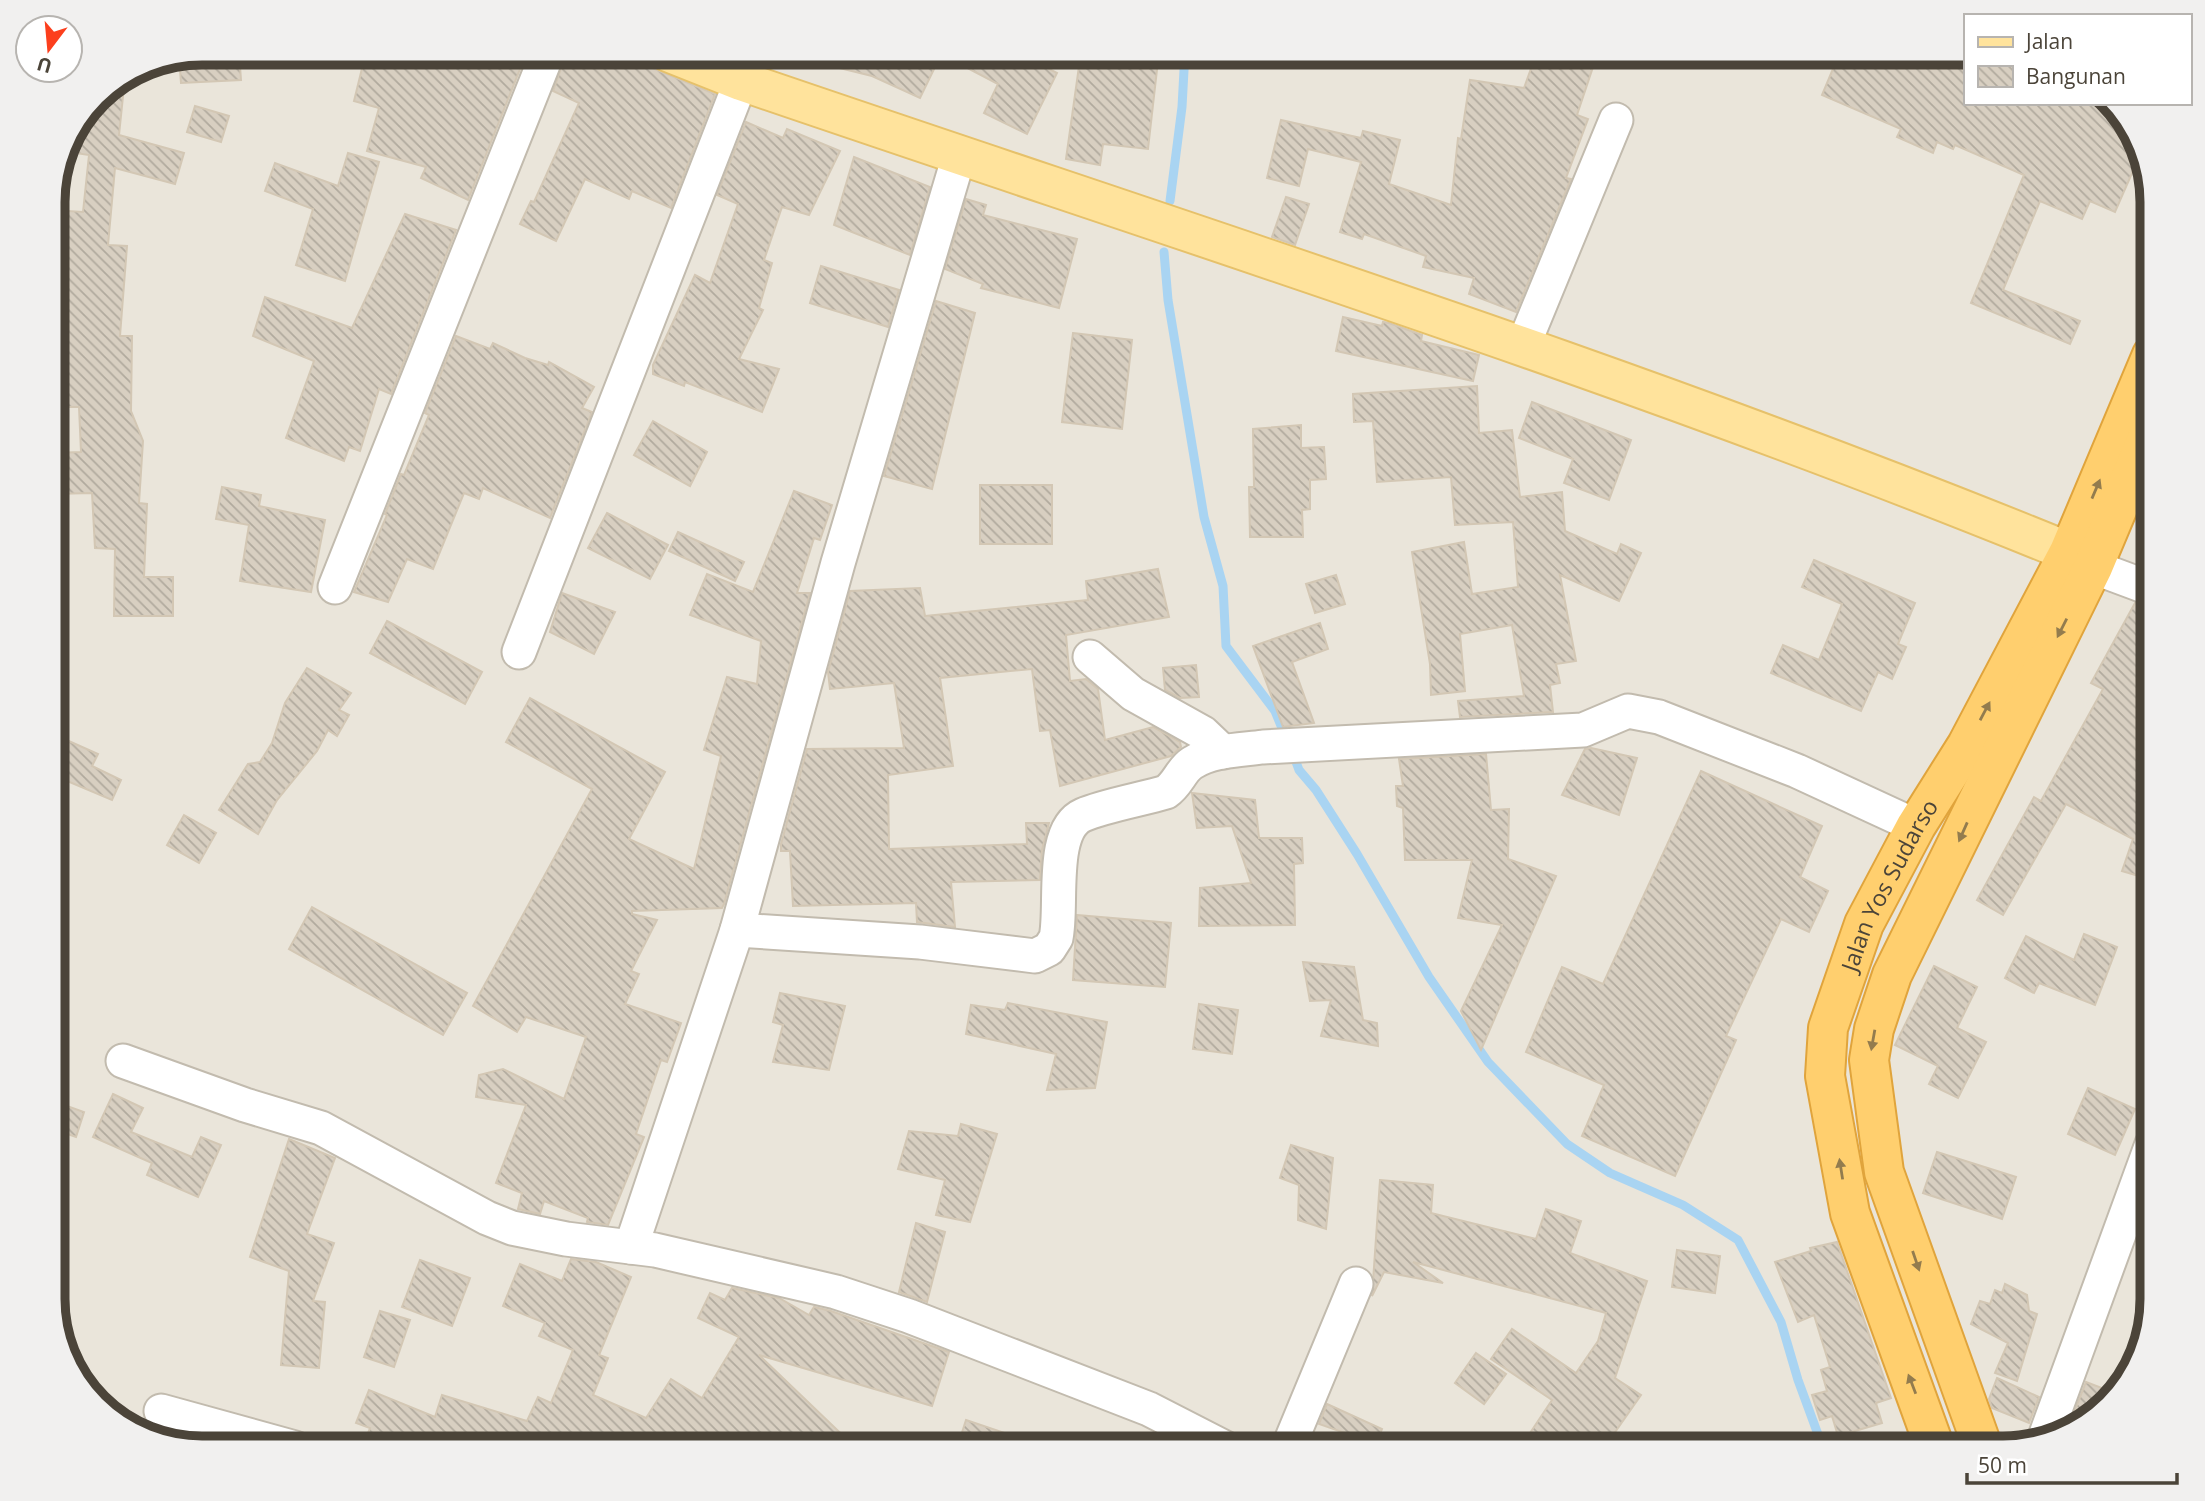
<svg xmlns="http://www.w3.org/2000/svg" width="2205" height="1501" font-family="'Open Sans',sans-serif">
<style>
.residential{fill:#eae5da}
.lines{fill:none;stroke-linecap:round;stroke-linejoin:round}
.stream{stroke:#a9d4f2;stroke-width:9}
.building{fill:url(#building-back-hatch);stroke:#d3c7b4;stroke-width:2}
.minor-casing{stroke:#c2bbae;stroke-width:37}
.major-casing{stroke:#e6c16a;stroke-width:42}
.highway-casing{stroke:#e0a43c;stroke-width:42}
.minor{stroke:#fff;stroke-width:33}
.major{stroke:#ffe39c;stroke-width:38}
.highway{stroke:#ffcf6e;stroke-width:38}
.oneway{fill:#937c4e}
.labels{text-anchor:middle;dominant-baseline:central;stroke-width:6;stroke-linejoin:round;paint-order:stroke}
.street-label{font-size:23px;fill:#4b4439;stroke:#fff}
.rim{fill:none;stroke:#4b4439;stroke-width:9}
</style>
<defs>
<pattern id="building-back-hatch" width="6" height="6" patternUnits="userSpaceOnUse" patternTransform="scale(1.75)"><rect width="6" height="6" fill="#d8cfc1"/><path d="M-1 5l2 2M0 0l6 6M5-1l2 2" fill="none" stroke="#b1aa9e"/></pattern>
</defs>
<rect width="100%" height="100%" fill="#f6f3ec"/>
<path class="residential" d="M202 52H1965V103H2110L2133 128 2152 202V1299L2127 1382 2077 1429 2003 1448H202L119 1423 72 1373 53 1308V193L64 144 97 96 145 64Z"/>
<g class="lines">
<g class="stream">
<path d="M1170 201 1182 107 1185 52"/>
<path d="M1164 252 1168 300 1204 517 1223 586 1226 646 1275 711 1286 738"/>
<path d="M1292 751 1299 770 1316 790 1357 854 1429 977 1488 1062 1567 1144 1610 1173 1683 1205 1738 1240 1781 1322 1798 1380 1823 1448"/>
</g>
</g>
<g class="building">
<path d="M239 52 241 80 181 83 179 57Z"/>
<path d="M366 52H511L524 59 468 200 421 178 426 167 367 151 379 108 354 101Z"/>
<path d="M567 52H614L715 94 671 208 632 191 629 199 585 179 556 241 520 224 531 201 534 202 579 103 553 91Z"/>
<path d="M812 52H915L937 63 920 98 872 76 811 61Z"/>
<path d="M937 52H1016L1057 73 1027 134 984 113 998 84Z"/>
<path d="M1081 52H1159L1148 149 1103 144 1100 165 1066 159Z"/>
<path d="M1537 52H1598L1577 115 1588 119 1566 178 1571 179 1516 312 1469 294 1474 278 1423 267 1426 256 1364 234 1362 239 1340 232 1361 162 1308 149 1299 186 1267 178 1281 120 1361 138 1363 131 1400 140 1389 184 1451 205 1458 138 1461 139 1470 80 1524 88Z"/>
<path d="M1840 52H1923L1965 70V103H2110L2133 128 2140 155 2115 212 2090 201 2082 219 2040 201 2003 290 2080 321 2070 344 1971 303 2024 175 1955 145 1953 149 1937 142 1933 153 1897 137 1901 129 1822 95Z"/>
<path d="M125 77 119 135 184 153 175 184 115 168 108 245 127 246 120 336H132L131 411 143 441 139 503 147 504 144 577H173V616H114L115 549 95 548 92 493 53 494V453L81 452 79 407H53V210L83 212 89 155 63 151 96 97Z"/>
<path d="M195 106 229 116 221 142 187 132Z"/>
<path d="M746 122 783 138 787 129 840 151 809 215 782 207 764 260 772 263 759 308 763 310 739 359 779 369 762 412 685 382 684 386 653 374V365L695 275 710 283 738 204 717 195Z"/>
<path d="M348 153 379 162 345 281 296 265 313 209 265 191 275 163 338 186Z"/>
<path d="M854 157 930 187 910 255 834 225Z"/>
<path d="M1286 197 1309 204 1295 245 1272 237Z"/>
<path d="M966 199 986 205 983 215 1077 239 1059 308 981 288 983 284 945 269Z"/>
<path d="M405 214 456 230 391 394 379 389 360 451 349 447 344 461 286 438 314 361 253 336 265 297 352 328Z"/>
<path d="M821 266 899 290 888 327 810 303Z"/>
<path d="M936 301 975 313 932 489 884 476Z"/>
<path d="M1343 317 1382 326 1383 322 1389 323 1422 335 1421 341 1479 355 1473 381 1336 351Z"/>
<path d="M1073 333 1132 340 1122 429 1062 422Z"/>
<path d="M456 336 490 349 493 343 525 358 548 365 549 362 594 387 582 408 592 412 550 518 483 488 479 499 464 493 433 569 407 559 388 602 354 592 387 515 385 514 401 474 404 475 429 415 425 413Z"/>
<path d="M1477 386 1479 433 1512 430 1520 497 1562 492 1565 531 1617 554 1621 544 1641 553 1619 601 1560 575 1576 661 1556 664 1560 683 1550 685 1553 712 1460 717 1458 701 1524 696 1512 625 1460 634 1465 691 1431 695 1430 664 1412 552 1464 542 1472 594 1518 587 1513 522 1455 525 1451 477 1377 482 1373 421 1354 422 1353 394Z"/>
<path d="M1532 402 1631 440 1609 500 1564 483 1573 459 1519 438Z"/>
<path d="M653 421 707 452 690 486 634 455Z"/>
<path d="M1301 425V448L1324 447 1326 479 1310 480V509L1302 510 1303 537H1250L1249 487H1254L1253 429Z"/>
<rect x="980" y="485" width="72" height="59"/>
<path d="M222 487 261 495 259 506 325 520 311 592 240 581 249 525 216 519Z"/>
<path d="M794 491 832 505 820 540 814 538 797 593H810L724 904 722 908 632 911V914L657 920 631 971 639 974 625 1004 681 1023 667 1062 661 1060 636 1134 644 1137 608 1225 587 1222 588 1218 544 1201 540 1214 518 1209 522 1193 496 1183 526 1105 476 1097 479 1075 503 1069 564 1099 586 1037 526 1017 517 1032 473 1006 592 789 506 742 530 698 665 772 629 839 694 869 721 756 704 750 727 677 757 684 761 641 690 615 707 574 753 592Z"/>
<path d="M607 513 668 545 650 579 588 548Z"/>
<path d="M678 532 744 562 735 581 669 551Z"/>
<path d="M1814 560 1915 603 1898 644 1906 647 1892 679 1878 672 1861 711 1771 673 1783 645 1819 660 1842 604 1802 587Z"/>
<path d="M1158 569 1169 617 1066 635 1070 681 1086 679 1098 689 1105 740 1153 727 1180 742 1181 747 1171 756 1060 786 1050 730 1040 731 1032 669 940 678 953 766 888 775 889 849 1027 844 1026 823H1049L1042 850 1040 880 951 882 955 927 917 922 916 903 793 906 790 851H781V844L807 749 904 748 894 683 830 689 828 672 850 591 920 588 925 616 1088 600 1086 581Z"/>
<path d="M1336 575 1345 604 1315 613 1306 584Z"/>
<path d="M562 593 615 612 594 654 550 632Z"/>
<path d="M2135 603 2152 608V690L2139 712 2152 719V880L2122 871 2133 839 2066 804 2003 915 1977 900 2034 797 2041 801 2103 689 2091 683Z"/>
<path d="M387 621 482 672 465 704 370 653Z"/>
<path d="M1320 623 1328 649 1292 662 1314 723 1283 727 1253 646Z"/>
<path d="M1196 665 1199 697 1180 698 1165 690 1163 668Z"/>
<path d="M307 668 351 693 339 710 349 715 337 736 328 730 317 751 277 800 258 834 219 810 248 764 260 762 272 743 285 703Z"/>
<path d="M53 734 98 754 92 766 121 780 112 800 53 775Z"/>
<path d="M1591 748 1637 758 1619 815 1562 795 1585 749Z"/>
<path d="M1486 754 1491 810 1509 809 1508 859 1556 876 1481 1050 1461 1011 1502 925 1458 918 1472 860H1405L1403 808 1397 806 1396 786H1403L1399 759Z"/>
<path d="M1701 771 1822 826 1800 877 1828 891 1809 932 1781 919 1726 1036 1736 1040 1675 1176 1582 1136 1604 1085 1526 1052 1562 967 1603 984Z"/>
<path d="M1192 793 1255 800 1259 838H1302L1303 863 1294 864 1295 925 1199 926 1200 888 1251 883 1232 826 1197 828Z"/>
<path d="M184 815 216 833 199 863 167 845Z"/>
<path d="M312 907 467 993 443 1035 289 949Z"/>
<path d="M1077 915 1171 923 1165 987 1073 980Z"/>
<path d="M2084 934 2117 947 2095 1005 2039 983 2034 993 2005 978 2026 936 2074 960Z"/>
<path d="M1303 962 1354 967 1363 1020 1377 1023 1378 1046 1321 1036 1331 1000 1310 1001Z"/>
<path d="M1934 966 1977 987 1957 1028 1986 1042 1958 1098 1929 1084 1938 1066 1895 1045Z"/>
<path d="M780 993 845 1006 829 1070 773 1062 783 1025 773 1022Z"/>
<path d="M1008 1003 1107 1022 1095 1088 1047 1090 1056 1054 966 1034 971 1005 1005 1010Z"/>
<path d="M1199 1004 1238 1010 1232 1054 1193 1049Z"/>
<path d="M2088 1088 2135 1109 2115 1155 2068 1134Z"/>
<path d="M113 1094 143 1108 131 1132 192 1157 201 1137 221 1145 198 1197 147 1175 152 1163 93 1137Z"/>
<path d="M53 1101 84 1112 76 1137 53 1129Z"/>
<path d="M961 1124 997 1134 970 1222 936 1215 945 1180 898 1169 909 1131 958 1136Z"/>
<path d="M289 1139 335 1158 307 1234 334 1243 313 1301 325 1302 319 1368 281 1365 289 1271 250 1257Z"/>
<path d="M1291 1145 1333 1158 1326 1229 1298 1220 1299 1185 1280 1178Z"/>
<path d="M1937 1152 2016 1177 2002 1219 1923 1193Z"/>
<path d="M1380 1180 1433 1185 1431 1213 1536 1239 1546 1209 1581 1221 1570 1253 1647 1281 1615 1378 1641 1395 1604 1448H1520L1552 1400 1491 1359 1512 1329 1576 1373 1598 1341 1606 1313 1413 1262 1443 1283 1384 1272 1372 1296Z"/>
<path d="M916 1223 945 1232 927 1302 899 1292Z"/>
<path d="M1837 1242 1891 1398 1876 1403 1882 1423 1838 1436 1832 1416 1820 1420 1812 1395 1827 1391 1821 1370 1830 1367 1814 1315 1798 1322 1775 1262 1811 1251 1810 1248Z"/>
<path d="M1677 1250 1720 1256 1715 1293 1672 1287Z"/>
<path d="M571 1259 596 1262 631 1277 599 1355 608 1358 593 1395 646 1418 671 1379 702 1398 739 1337 698 1318 710 1293 725 1300 732 1288 779 1298 809 1315 814 1307 831 1311 949 1352 932 1406 759 1355 856 1448H362L370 1428 356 1423 369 1390 435 1417 442 1395 527 1421 538 1397 551 1403 573 1350 539 1336 545 1323 503 1306 520 1264 562 1281Z"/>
<path d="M420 1260 470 1278 452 1326 402 1307Z"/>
<path d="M2005 1284 2027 1295 2029 1311 2037 1314 2017 1381 1995 1373 2008 1343 1971 1324 1980 1301 1990 1304 1995 1290 2002 1293Z"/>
<path d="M380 1311 410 1320 394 1367 364 1357Z"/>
<path d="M1476 1353 1506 1374 1484 1404 1455 1383Z"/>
<path d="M1997 1378 2039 1397 2029 1423 1992 1408 1989 1399Z"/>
<path d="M2086 1382 2115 1393 2091 1416 2075 1410Z"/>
<path d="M1327 1404 1382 1429 1376 1444 1319 1424Z"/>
<path d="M966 1420 1040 1445 1039 1448H957Z"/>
</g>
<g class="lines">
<g class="minor-casing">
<g id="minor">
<path d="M1523 346 1616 120"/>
<path d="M2093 567 2152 589"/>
<path d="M335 587 548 52"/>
<path d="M519 652 741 81"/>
<path d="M1090 657 1133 694 1203 733 1223 752"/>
<path d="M737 930 920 942 1035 956 1049 949 1056 938C1063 907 1049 830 1083 815 1103 806 1143 799 1166 792 1178 784 1181 770 1192 763 1212 750 1240 750 1263 747L1583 730 1628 711 1659 717 1797 771 1916 826"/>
<path d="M123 1061 245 1105 321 1128 487 1218 512 1228 566 1239 655 1250 836 1292 909 1316 1149 1409 1225 1448"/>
<path d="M631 1247 737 930 838 563 959 156"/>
<path d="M161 1411 295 1448"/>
<path d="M2045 1437 2152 1144"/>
<path d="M1288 1448 1356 1284"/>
</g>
</g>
<g class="major-casing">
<path id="major" d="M668 52 741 81C1185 233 1634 374 2069 552"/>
</g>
<g class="highway-casing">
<g id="highway">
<path id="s1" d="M1935 1448 1850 1213 1825 1076 1828 1028 1864 924 1916 826 1967 745 2069 552 2152 355"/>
<path d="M1983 1448 1884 1172 1869 1060 1874 1029 1892 975 2093 567 2152 427"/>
</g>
</g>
<use href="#minor" class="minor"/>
<use href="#major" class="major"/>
<use href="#highway" class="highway"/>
</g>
<defs><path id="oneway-solid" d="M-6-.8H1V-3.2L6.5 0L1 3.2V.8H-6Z" transform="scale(1.75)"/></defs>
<g class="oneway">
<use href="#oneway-solid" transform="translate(2096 489) rotate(-67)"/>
<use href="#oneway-solid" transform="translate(2062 628) rotate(117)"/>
<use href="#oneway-solid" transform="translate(1985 711) rotate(-62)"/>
<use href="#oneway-solid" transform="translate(1963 832) rotate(114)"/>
<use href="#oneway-solid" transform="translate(1873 1040) rotate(100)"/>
<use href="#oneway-solid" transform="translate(1841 1169) rotate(-99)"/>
<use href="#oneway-solid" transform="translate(1916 1261) rotate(71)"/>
<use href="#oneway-solid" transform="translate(1912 1384) rotate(-111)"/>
</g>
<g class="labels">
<g class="street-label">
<text stroke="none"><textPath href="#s1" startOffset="593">Jalan Yos Sudarso</textPath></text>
</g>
</g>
<path d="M0 0H2205V1501H0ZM202 65H2003A137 137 0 0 1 2140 202V1299A137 137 0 0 1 2003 1436H202A137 137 0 0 1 65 1299V202A137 137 0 0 1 202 65Z" fill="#f1f0ef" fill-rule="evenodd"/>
<path class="rim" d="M202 65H2003A137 137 0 0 1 2140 202V1299A137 137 0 0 1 2003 1436H202A137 137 0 0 1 65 1299V202A137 137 0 0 1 202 65Z"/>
<rect x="1964" y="14" width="228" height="91" fill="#ffffff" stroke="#b7b4b0" stroke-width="2"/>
<rect x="1978" y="37" width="35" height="10" fill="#ffe39c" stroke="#b7b4b0" stroke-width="2"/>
<text x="2026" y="49" font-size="21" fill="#4b4439">Jalan</text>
<rect x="1978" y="66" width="35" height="21" fill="url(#building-back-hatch)" stroke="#b7b4b0" stroke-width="2"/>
<text x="2026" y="84" font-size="21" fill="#4b4439">Bangunan</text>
<g transform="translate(49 49) rotate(196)"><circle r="33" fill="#ffffff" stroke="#b7b4b0" stroke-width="2"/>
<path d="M0-5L12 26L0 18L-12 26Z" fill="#fc3f1d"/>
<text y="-10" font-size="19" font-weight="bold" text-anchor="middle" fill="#4b4439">U</text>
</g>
<path d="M1967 1473v10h210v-10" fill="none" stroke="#4b4439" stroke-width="3.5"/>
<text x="1978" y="1473" font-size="21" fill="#4b4439" stroke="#ffffff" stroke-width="5" paint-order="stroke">50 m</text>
</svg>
